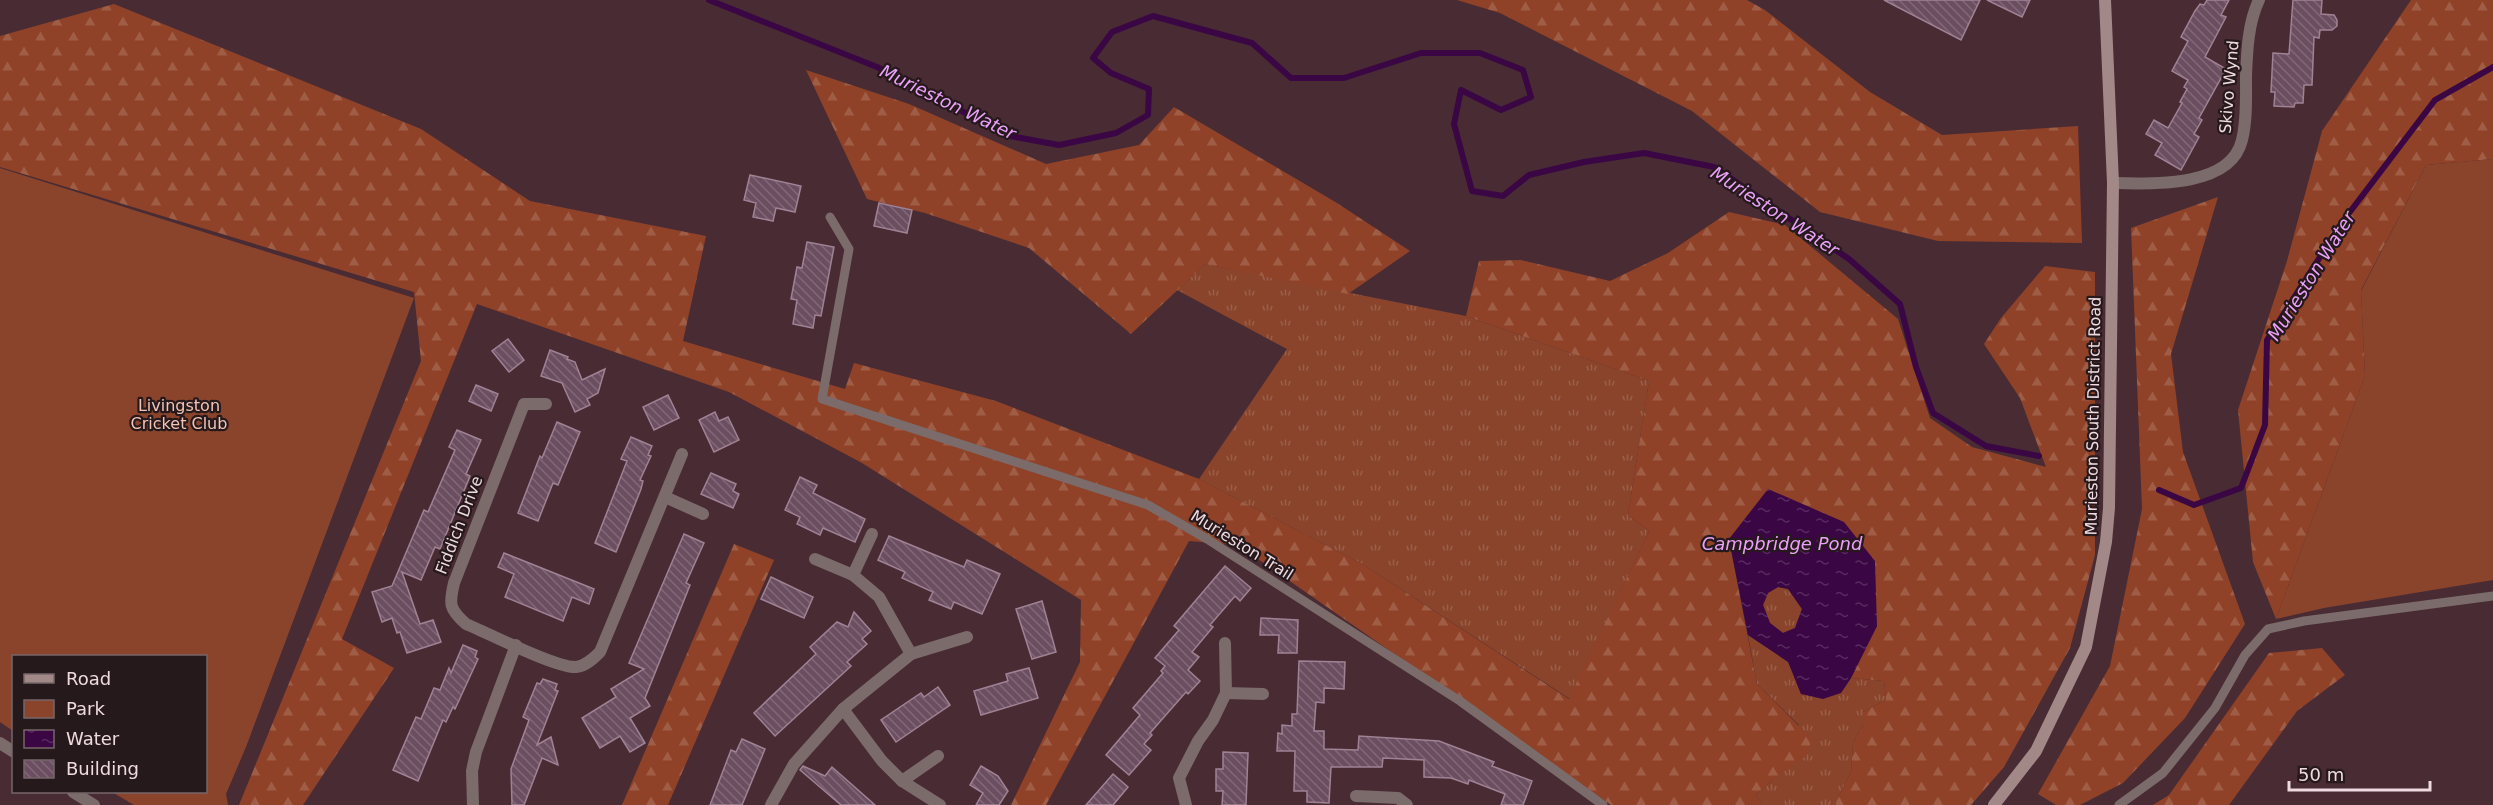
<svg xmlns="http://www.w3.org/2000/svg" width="2493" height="805" font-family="'DejaVu Sans',sans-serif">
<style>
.grass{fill:url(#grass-tufts)}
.forest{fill:url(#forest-firs)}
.green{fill:#8a442c}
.water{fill:url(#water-ripples);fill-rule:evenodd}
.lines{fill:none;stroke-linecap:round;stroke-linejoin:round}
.stream{stroke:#3a0744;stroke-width:6}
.building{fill:url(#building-back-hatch);stroke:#a08295;stroke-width:1.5}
.lane{stroke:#7b6b6a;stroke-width:9}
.street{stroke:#7b6b6a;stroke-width:12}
.secondary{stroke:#a28887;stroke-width:12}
.labels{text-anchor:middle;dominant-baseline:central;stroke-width:4.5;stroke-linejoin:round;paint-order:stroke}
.street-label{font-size:16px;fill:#eedae0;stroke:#26191c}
.park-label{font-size:16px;fill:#f2c4b5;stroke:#26191c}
.water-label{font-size:18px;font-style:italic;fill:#eaa1f8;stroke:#26191c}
</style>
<defs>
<pattern id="grass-tufts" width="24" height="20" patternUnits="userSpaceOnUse" patternTransform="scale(1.5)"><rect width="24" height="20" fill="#8a442c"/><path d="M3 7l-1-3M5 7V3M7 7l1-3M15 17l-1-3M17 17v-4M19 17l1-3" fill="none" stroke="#9b5e4a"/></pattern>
<pattern id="forest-firs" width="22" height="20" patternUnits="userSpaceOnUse" patternTransform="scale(1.5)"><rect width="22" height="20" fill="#8f4227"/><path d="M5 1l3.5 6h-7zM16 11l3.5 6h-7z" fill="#9f5d46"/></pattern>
<pattern id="water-ripples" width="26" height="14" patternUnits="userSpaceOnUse" patternTransform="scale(1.5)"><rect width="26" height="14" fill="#3a0744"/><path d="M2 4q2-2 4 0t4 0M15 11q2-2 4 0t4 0" fill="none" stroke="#572b5f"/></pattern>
<pattern id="building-back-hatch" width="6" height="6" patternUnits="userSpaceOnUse" patternTransform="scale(1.5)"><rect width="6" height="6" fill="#6b4f61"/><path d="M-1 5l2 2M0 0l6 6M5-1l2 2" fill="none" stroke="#806877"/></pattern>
</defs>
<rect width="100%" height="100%" fill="#492b34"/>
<g class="grass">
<path d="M1205 264 1466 316 1649 381 1628 515 1649 531 1570 699 1364 565 1199 479 1287 349 1177 290Z"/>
<path d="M1778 587 1788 589 1802 609 1795 628 1783 633 1770 623 1763 605 1768 593Z"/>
<path d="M1748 635 1789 662 1801 694 1841 693 1851 678 1884 681 1886 700 1863 712V724L1853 743 1851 772 1836 802V805H1763L1756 795 1772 780 1799 725 1757 684Z"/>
</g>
<g class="forest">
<path d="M1457 0H1747L1765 10 1870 92 1942 135 2078 126 2082 243 1938 241 1820 212 1692 111 1500 13Z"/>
<path d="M2411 0H2493V159L2426 165 2361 290 2365 376 2276 619 2253 562 2238 410 2287 261 2322 131Z"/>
<path d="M114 4 421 129 530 201 706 236 683 341 845 389 854 363 996 401 1199 479 1364 565 1569 699 1649 531 1628 515 1649 381 1466 316 1479 261 1521 260 1610 281 1668 253 1729 212 1785 225 1898 319 1930 418 1972 447 2046 467 2020 398 1984 344 2001 318 2045 266 2095 272V555L2070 648 2004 767 1971 805H1836V802L1851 772 1853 743 1863 724V712L1886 700 1884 681 1851 678 1877 626 1729 540 1757 684 1812 739 1806 756 1772 780 1756 795 1763 805H1611L1238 545 1189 541 1046 805H1011L1080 662 1081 600 862 463 729 392 477 304 342 639 394 668 303 805H239L421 361 414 292 0 167V36Z"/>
<path d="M806 70 909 104 1046 164 1139 145 1174 107 1337 203 1410 251 1348 294 1205 264 1131 334 1029 248 925 213 867 199Z"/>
<path d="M2218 197 2171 354 2183 452 2245 624 2185 718 2123 783 2080 805H2056L2038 794 2110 666 2142 509 2131 228Z"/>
<path d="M734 544 774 560 668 805H622Z"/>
<path d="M2322 648 2345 675 2297 711 2229 805H2153L2169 795 2269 653Z"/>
</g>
<g class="green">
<path d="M2493 159V580L2324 608 2276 619 2365 376 2361 291 2426 165Z"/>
<path d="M0 168 414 298 246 747 226 794 228 805H134L112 792H206V656H14L13 731 0 722Z"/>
</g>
<path class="water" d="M1768 489 1844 522 1875 561 1877 626 1851 678 1841 693 1823 699 1801 694 1788 662 1748 635 1729 539ZM1778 587 1788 589 1802 609 1795 628 1783 633 1770 623 1763 605 1768 593Z"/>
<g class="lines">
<g class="stream">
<path d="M709 0 877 67 1010 136 1059 145 1116 133 1148 115 1149 89 1111 73 1093 58 1112 32 1153 16 1252 43 1291 78H1344L1421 53H1480L1523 70 1531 97 1501 110 1461 90 1454 124 1472 191 1503 196 1529 175 1584 162 1644 153 1714 167 1849 259 1900 304 1916 367 1933 413 1986 446 2039 456"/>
<path d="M2159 490 2194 505 2241 488 2265 425 2267 340 2343 221 2435 100 2493 67"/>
</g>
</g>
<g class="building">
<path d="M1884 0H1980L1961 40Z"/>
<path d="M1987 0H2030L2022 17Z"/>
<path d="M2207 0H2229L2221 15 2226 17 2205 57 2226 69 2199 118 2202 120 2194 134 2199 137 2181 170 2155 155 2162 143 2146 134 2154 120 2168 128 2182 103 2180 102 2187 89 2184 87 2188 80 2172 71 2188 41 2181 37 2195 11 2200 4 2204 5Z"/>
<path d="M2293 0H2322L2321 14 2334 15 2337 20V26L2332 30H2320L2319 38 2314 37 2312 85H2304L2303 103H2295L2294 107 2274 106 2275 92H2271L2273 53 2289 54Z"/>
<path d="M750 175 801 186 795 212 776 208 773 221 753 217 756 203 744 200Z"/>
<path d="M879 203 912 210 907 233 874 226Z"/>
<path d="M807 242 834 247 821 316 815 315 813 328 793 324 797 300 791 299 797 267 802 268Z"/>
<path d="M508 339 524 360 509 372 492 351Z"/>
<path d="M550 350 568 357 567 359 575 362 582 380 605 369 598 393 587 399 590 405 575 412 562 383 541 376Z"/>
<path d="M476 385 498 394 491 411 469 401Z"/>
<path d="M668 395 679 418 654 430 643 407Z"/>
<path d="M715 412 719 421 728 417 739 440 714 452 699 420Z"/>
<path d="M557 422 580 432 558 485 553 483 538 521 518 513 540 456 542 458Z"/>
<path d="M457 430 481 440 466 474 470 476 440 549 435 547 421 580 402 572 420 624 433 620 441 642 407 653 400 632 397 633 392 618 382 622 372 592 392 586 424 510 428 512 455 450 449 447Z"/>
<path d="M631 437 652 446 648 455 651 456 640 480 643 481 641 489 616 552 595 543 627 461 621 459Z"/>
<path d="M711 473 736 484 733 491 739 494 733 508 701 494Z"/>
<path d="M800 477 817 485 813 493 865 519 855 542 823 528 820 535 797 524 800 517 785 510Z"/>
<path d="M684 534 704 543 686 583 690 585 645 698 650 706 630 718 645 743 630 752 620 736 600 748 582 718 616 697 611 689 644 669 629 663Z"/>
<path d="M889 536 964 567 967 560 1000 574 982 614 954 602 951 609 929 600 933 592 902 578 905 572 878 560Z"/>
<path d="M504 553 594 589 589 604 572 597 563 621 505 597 514 574 498 567Z"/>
<path d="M1225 566 1251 588 1240 601 1235 596 1210 625 1213 627 1192 652 1199 657 1188 670 1200 681 1188 694 1186 692 1150 733 1152 735 1144 744 1151 750 1129 775 1106 755 1140 715 1133 708 1163 673 1161 671 1165 666 1155 658 1179 630 1174 626Z"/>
<path d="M771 577 813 597 804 618 761 599Z"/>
<path d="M1042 601 1056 652 1032 659 1016 609Z"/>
<path d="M854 612 871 631 862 639 867 644 847 662 851 666 775 736 754 713 816 654 810 647 837 622 848 627Z"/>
<path d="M1261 618 1298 620 1297 653H1278L1279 635H1260Z"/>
<path d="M463 645 477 651 475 657 478 659 455 709 453 707 446 722 443 720 418 781 393 770 416 717 421 719 434 688 440 690 449 668 451 673Z"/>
<path d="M1299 661 1345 662 1344 689 1324 688V703L1316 702 1314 731H1324V749L1358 750 1359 736 1439 741 1494 762 1492 766 1532 781 1523 805H1501L1505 794 1469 780 1468 784 1451 778 1424 777V760L1383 758 1382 767H1331L1329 803 1307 802V791H1294L1295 751H1277L1278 733 1282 734V725L1292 726V714H1297Z"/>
<path d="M1029 668 1038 698 981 715 974 691 1008 681 1006 674Z"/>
<path d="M543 679 557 684 555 690 558 691 537 745 551 737 558 765 542 758 524 805H512L511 769 529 720 523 717 537 683 540 684Z"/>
<path d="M938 687 950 705 896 742 881 720 921 693 924 697Z"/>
<path d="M742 739 765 749 742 805H710L731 750 736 752Z"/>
<path d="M1223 752 1248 753 1246 805H1222L1223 791H1216V769H1223Z"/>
<path d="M803 766 825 776 832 767 875 805H841L800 770Z"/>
<path d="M981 766 998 776 1008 791 999 805H976L983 793 970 785Z"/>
<path d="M1113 774 1128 787 1113 805H1086Z"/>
</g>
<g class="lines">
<g class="lane">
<path d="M830 217 849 249 822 399 1148 505 1207 539 1460 701 1603 805"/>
<path d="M2119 805 2163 773 2215 708 2245 655 2268 629 2304 621 2493 596"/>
</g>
<g class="street">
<path d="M2113 183C2151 184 2231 188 2242 140 2247 120 2246 97 2246 76 2247 51 2248 23 2259 0"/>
<path d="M546 404H524L454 583C449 604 449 609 466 624 488 633 556 668 576 667 586 666 594 658 600 652L682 454"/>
<path d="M665 497 703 514"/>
<path d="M815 559 853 575 879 597 911 654"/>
<path d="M853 575 872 534"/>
<path d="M1226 693 1263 694"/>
<path d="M843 709 882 761 902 781 940 805"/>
<path d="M0 743 14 752"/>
<path d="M902 781 938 756"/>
<path d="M73 792 94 805"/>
<path d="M1356 796 1398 798 1407 805"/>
<path d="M473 805 472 771 476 752 516 645"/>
<path d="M771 805 794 764 843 709 911 654 967 637"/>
<path d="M1186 805 1179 778 1198 741 1213 720 1226 693 1225 643"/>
</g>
<path class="secondary" d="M1994 805 2036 751 2086 647 2106 542 2109 508 2113 183 2105 0"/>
</g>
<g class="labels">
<g class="street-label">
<text transform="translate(2229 87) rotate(-85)">Skivo Wynd</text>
<text transform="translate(2093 416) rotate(-89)">Murieston South District Road</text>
<text transform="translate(459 525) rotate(-69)">Fiddich Drive</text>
<text transform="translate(1242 545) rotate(32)">Murieston Trail</text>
</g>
<g class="park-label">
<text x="179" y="405">Livingston<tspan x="179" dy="18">Cricket Club</tspan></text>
</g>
<g class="water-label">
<text transform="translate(948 102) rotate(26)">Murieston Water</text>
<text transform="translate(1775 211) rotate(33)">Murieston Water</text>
<text transform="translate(2311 276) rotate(-58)">Murieston Water</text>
<text x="1782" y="543">Campbridge Pond</text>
</g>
</g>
<rect x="12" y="655" width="195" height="138" fill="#26191c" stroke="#76666a" stroke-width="1.5"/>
<rect x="24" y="674" width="30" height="9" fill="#a28887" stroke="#76666a" stroke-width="1.5"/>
<text x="66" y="685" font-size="18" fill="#eedae0">Road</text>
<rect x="24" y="700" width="30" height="18" fill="#8a442c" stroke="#76666a" stroke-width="1.5"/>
<text x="66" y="715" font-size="18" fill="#eedae0">Park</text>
<rect x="24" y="730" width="30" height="18" fill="url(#water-ripples)" stroke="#76666a" stroke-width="1.5"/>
<text x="66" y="745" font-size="18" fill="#eedae0">Water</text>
<rect x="24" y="760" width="30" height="18" fill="url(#building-back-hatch)" stroke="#76666a" stroke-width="1.5"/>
<text x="66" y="775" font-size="18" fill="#eedae0">Building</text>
<path d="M2289 781v9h141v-9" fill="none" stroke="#eedae0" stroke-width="3"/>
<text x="2298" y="781" font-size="18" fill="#eedae0" stroke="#26191c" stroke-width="4.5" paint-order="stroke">50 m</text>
</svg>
